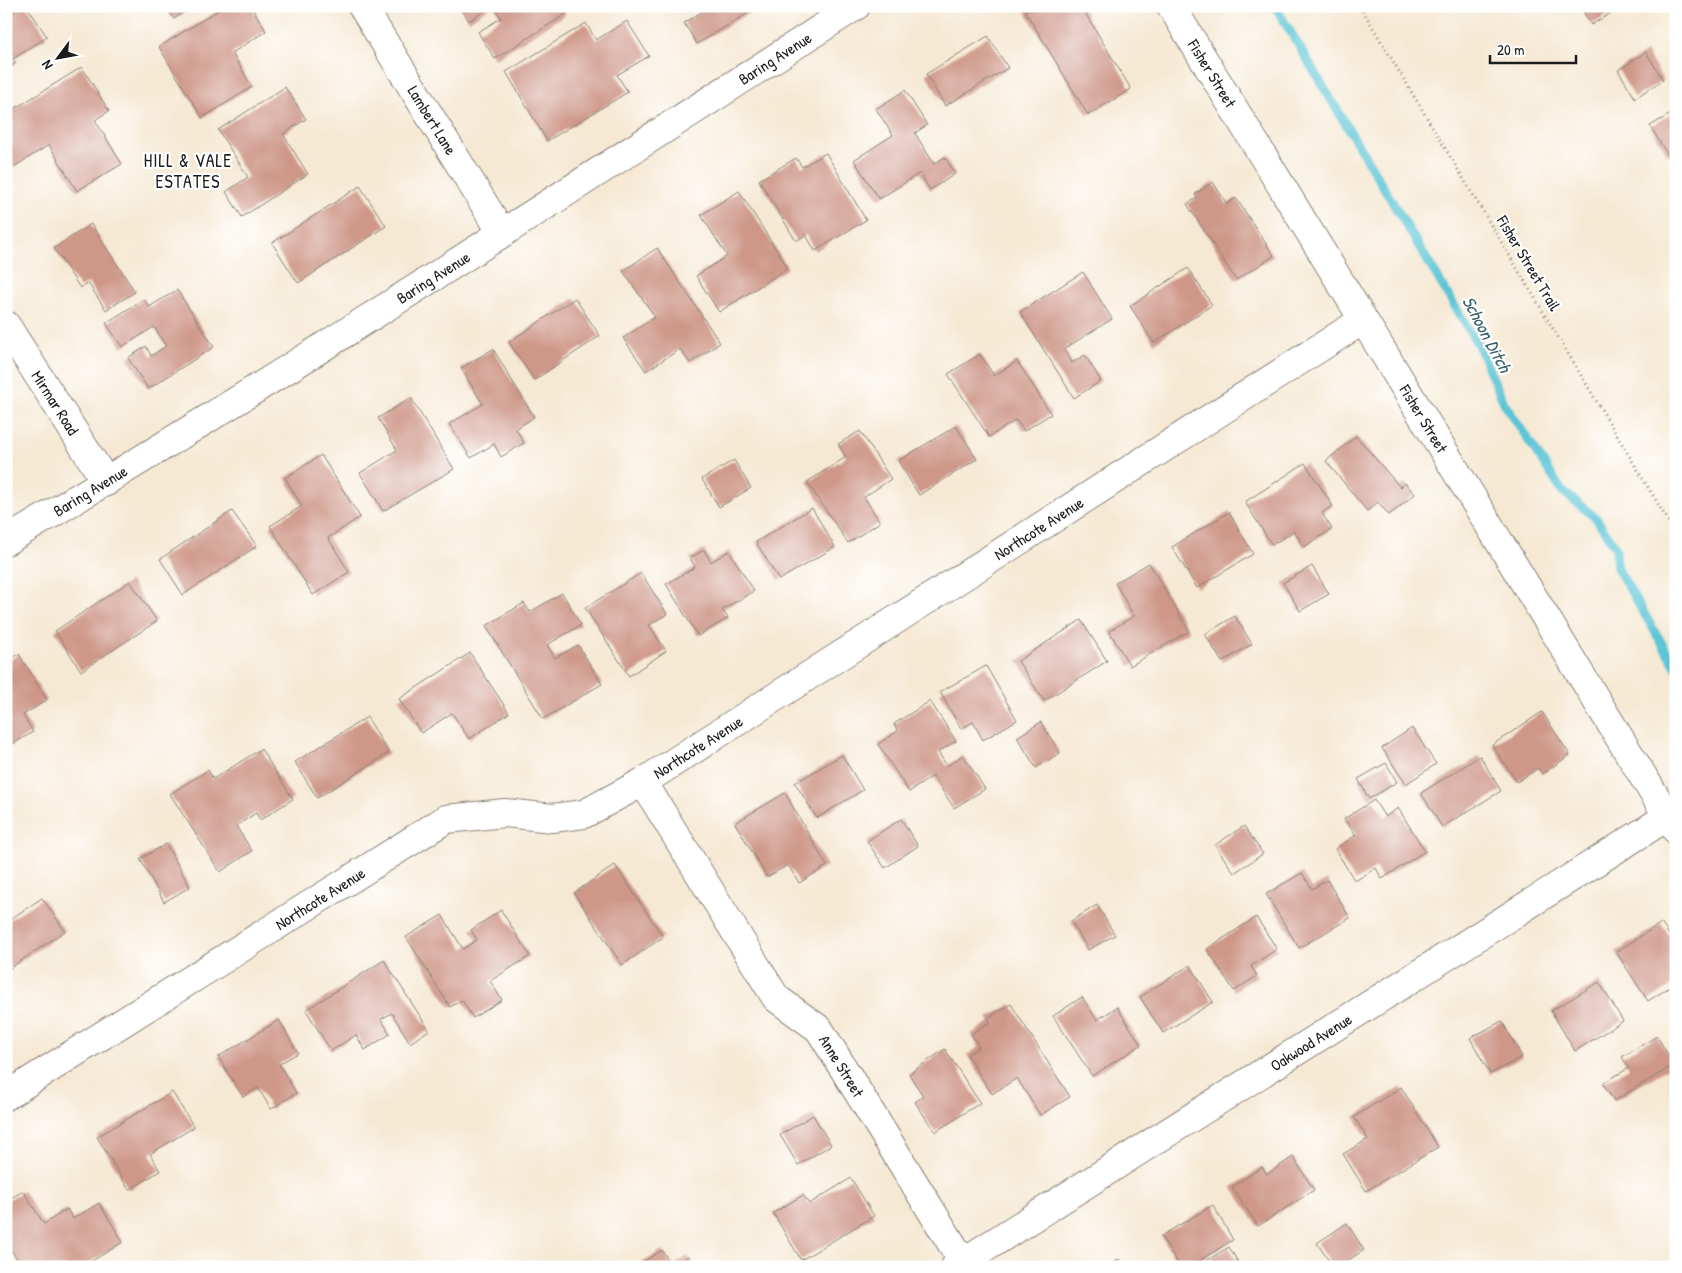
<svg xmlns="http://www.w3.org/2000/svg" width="1682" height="1273" font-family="'Patrick Hand',sans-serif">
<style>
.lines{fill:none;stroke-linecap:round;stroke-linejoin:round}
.stream{stroke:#5bc5d6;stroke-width:9}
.building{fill:#ce9788}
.minor-casing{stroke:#898278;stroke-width:30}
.path{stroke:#898278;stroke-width:3;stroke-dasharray:1 4;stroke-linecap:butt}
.minor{stroke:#fff;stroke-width:28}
.labels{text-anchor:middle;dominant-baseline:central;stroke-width:4.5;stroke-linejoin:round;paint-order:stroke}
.street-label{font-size:16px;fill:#1c1c1c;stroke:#fff}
.neighbourhood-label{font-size:18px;letter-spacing:1px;fill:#1c1c1c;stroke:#fff}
.water-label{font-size:18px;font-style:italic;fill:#356066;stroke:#fff}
</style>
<rect width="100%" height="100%" fill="#fff"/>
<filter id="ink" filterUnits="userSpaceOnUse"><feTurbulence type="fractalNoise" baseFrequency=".02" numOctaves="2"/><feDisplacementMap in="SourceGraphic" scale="10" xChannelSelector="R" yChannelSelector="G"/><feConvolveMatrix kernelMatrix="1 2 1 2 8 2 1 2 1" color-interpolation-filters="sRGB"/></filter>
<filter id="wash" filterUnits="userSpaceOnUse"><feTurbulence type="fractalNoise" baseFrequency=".0096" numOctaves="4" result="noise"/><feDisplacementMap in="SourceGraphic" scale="20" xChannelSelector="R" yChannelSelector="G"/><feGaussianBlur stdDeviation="1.12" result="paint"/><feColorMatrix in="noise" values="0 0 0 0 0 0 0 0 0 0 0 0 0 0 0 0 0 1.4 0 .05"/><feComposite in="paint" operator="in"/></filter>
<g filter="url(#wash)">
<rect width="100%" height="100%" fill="#f6e9d4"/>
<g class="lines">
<path class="stream" d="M1275 6 1478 345 1504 403 1562 491 1596 518 1616 548 1617 568 1676 667"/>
</g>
<g id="blocks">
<g class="building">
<path d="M21 6H27L47 37 13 59 16 63 6 70V16Z"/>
<path d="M165 6H193L174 19Z"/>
<path d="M225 6H251L266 31 232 53 252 87 202 118 159 47Z"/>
<path d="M460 6H492L469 21Z"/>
<path d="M494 6H561L566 14 495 59 478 32 501 18Z"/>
<path d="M711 6H760L697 44 684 23Z"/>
<path d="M1032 6H1081L1131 89 1088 115 1025 11Z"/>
<path d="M1580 6H1617L1618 9 1591 25Z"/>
<path d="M627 21 649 56 617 75 628 92 547 141 506 72 586 23 596 40Z"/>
<path d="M988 36 1008 68 945 106 926 74Z"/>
<path d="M1646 52 1663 80 1635 98 1618 70Z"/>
<path d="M82 67 109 111 95 120 122 164 77 191 49 145 7 171 6 114Z"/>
<path d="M285 87 306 119 283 134 308 174 242 217 226 192 248 177 218 130Z"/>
<path d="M905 90 927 125 915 133 934 164 945 157 955 174 930 190 920 173 879 199 854 160 893 135 876 109Z"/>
<path d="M1676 111V153L1669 157 1650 126Z"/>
<path d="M826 153 866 220 815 251 806 235 796 241 759 180 796 158 802 167Z"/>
<path d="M1213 182 1227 204 1236 198 1274 256 1236 280 1187 204 1197 198 1195 194Z"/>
<path d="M360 186 386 226 298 283 272 243Z"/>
<path d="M739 191 788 268 719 312 696 276 727 256 701 215Z"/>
<path d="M91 224 135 292 106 310 88 283 80 288 54 248Z"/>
<path d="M657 248 720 343 690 363 680 349 646 371 623 338 655 317 623 271Z"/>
<path d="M1188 268 1212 305 1154 343 1130 306Z"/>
<path d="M1083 272 1112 319 1064 349 1072 363 1085 355 1101 381 1074 398 1020 312Z"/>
<path d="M177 290 214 347 148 389 128 358 146 346 151 356 166 346 154 327 122 347 106 323 144 299 149 307Z"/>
<path d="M575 298 600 336 534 380 509 342Z"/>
<path d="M493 349 534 417 516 429 524 443 501 457 494 444 471 458 449 424 483 404 461 368Z"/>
<path d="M980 354 994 376 1017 361 1051 414 1024 431 1016 420 989 437 948 374Z"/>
<path d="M411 398 454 469 383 511 360 473 397 450 378 418Z"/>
<path d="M956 426 977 459 919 495 898 461Z"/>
<path d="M860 431 891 479 864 497 880 522 848 543 807 482 846 457 838 444Z"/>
<path d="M1356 436 1400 487 1405 483 1415 494 1389 515 1378 502 1367 511 1326 461Z"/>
<path d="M321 455 360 517 328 538 349 572 313 595 270 526 302 506 285 478Z"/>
<path d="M734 460 751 488 719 507 702 479Z"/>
<path d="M1305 463 1333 506 1322 513 1332 529 1304 547 1294 531 1272 545 1245 502Z"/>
<path d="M812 508 835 547 779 580 756 542Z"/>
<path d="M232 511 257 546 183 595 160 559Z"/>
<path d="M1229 512 1253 554 1197 588 1172 547Z"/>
<path d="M704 550 711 562 729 551 754 591 722 610 728 618 698 636 666 584 695 567 690 558Z"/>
<path d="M1149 563 1189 631 1130 666 1109 631 1134 616 1115 583Z"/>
<path d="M1312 566 1329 594 1300 611 1283 583Z"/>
<path d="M641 573 667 614 649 625 666 651 629 676 585 608Z"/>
<path d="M130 581 157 621 81 671 55 631Z"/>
<path d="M562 593 581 625 547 645 555 658 578 645 602 684 543 719 486 626 524 603 530 612Z"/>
<path d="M1235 616 1252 644 1222 662 1205 634Z"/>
<path d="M1081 620 1107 661 1044 701 1018 661Z"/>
<path d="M470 653 509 713 469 739 452 713 421 733 399 699Z"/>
<path d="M19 654 47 700 23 715 33 732 6 748V662Z"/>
<path d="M986 666 1017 720 983 740 973 722 961 729 940 692Z"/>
<path d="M930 701 956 741 938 752 947 766 963 755 985 789 954 808 933 776 909 792 878 744 898 731 894 724Z"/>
<path d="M1542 712 1570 755 1542 774 1538 768 1517 782 1492 745Z"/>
<path d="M367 717 389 753 317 798 295 762Z"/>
<path d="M1041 722 1060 753 1036 768 1017 737Z"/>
<path d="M1412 728 1436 764 1406 784 1382 748Z"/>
<path d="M261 749 293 799 260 820 256 813 236 826 252 851 220 872 170 794 208 770 213 779Z"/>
<path d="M842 755 863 790 817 818 795 783Z"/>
<path d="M1480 756 1501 791 1442 827 1421 793Z"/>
<path d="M1386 763 1397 782 1369 799 1358 779Z"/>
<path d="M785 793 827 866 799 883 788 865 767 877 735 823Z"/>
<path d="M1374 800 1385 817 1398 808 1425 851 1382 879 1376 868 1355 881 1335 849 1356 835 1344 819Z"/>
<path d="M901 819 918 846 885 868 867 841Z"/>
<path d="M1244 826 1263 854 1234 873 1215 845Z"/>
<path d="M166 844 190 887 164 902 140 859Z"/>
<path d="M615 865 663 937 622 965 574 893Z"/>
<path d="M1302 873 1312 889 1327 880 1350 918 1299 948 1266 894Z"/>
<path d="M42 898 65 931 6 971V922Z"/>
<path d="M1097 905 1115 935 1088 950 1071 921Z"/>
<path d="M501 910 530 956 490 981 502 1000 473 1018 462 1000 450 1007 406 937 442 915 463 949 477 940 471 930Z"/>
<path d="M1256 917 1277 949 1251 966 1257 976 1234 991 1207 949Z"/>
<path d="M1661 923 1670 936 1676 932V983L1648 1001 1616 952Z"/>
<path d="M384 960 429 1030 410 1043 392 1013 381 1019 390 1034 365 1050 356 1035 331 1051 306 1010Z"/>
<path d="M1190 965 1213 1002 1163 1033 1140 997Z"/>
<path d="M1599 982 1623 1021 1575 1051 1551 1011Z"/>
<path d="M1082 997 1097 1020 1117 1007 1141 1045 1092 1076 1053 1016Z"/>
<path d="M1011 1004 1070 1097 1040 1115 1017 1078 992 1094 967 1055 979 1047 971 1034 990 1022 988 1018Z"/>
<path d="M279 1020 298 1053 279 1064 296 1093 271 1109 258 1088 243 1097 218 1057Z"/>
<path d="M1502 1021 1522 1057 1490 1074 1470 1038Z"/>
<path d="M1657 1036 1674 1065 1614 1101 1603 1083 1629 1068 1622 1057Z"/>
<path d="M945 1049 980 1103 935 1132 915 1102 923 1096 909 1074Z"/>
<path d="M1401 1087 1438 1147 1366 1191 1343 1154 1368 1139 1354 1117Z"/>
<path d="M172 1092 194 1127 150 1154 160 1171 129 1190 97 1137Z"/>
<path d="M813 1115 831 1145 798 1165 780 1135Z"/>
<path d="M1293 1157 1314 1190 1258 1226 1232 1187 1262 1167 1267 1174Z"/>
<path d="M851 1178 874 1216 801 1260 773 1213 803 1195 809 1204Z"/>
<path d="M23 1191 44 1224 67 1209 73 1219 99 1203 123 1242 82 1267H22L6 1242V1201Z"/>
<path d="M1213 1205 1233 1240 1189 1267H1180L1161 1236Z"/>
<path d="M1347 1223 1364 1250 1338 1267H1333L1317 1243Z"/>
<path d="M1229 1247 1241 1267H1210L1206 1261Z"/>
<path d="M662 1250 672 1266 688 1256 694 1267H635Z"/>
<path d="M1119 1259 1124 1267H1107Z"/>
</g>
</g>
</g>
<g filter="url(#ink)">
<use href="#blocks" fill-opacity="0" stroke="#898278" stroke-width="1"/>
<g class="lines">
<g class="minor-casing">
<g id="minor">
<path id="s1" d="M362 6 502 233"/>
<path id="s2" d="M1171 6 1676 830"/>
<path id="s3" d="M6 325 106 482"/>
<path id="s4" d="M6 541C294 370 574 187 856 6"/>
<path id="s5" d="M643 782 776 998 819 1029 963 1262"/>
<path id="s6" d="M6 1096 446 819 505 813 553 818 584 814 643 782 1363 320"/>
<path id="s7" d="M955 1267 1667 817"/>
</g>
</g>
<path class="path" d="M1360 6 1676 534"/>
<use href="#minor" class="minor"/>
</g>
</g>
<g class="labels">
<g class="street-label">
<text stroke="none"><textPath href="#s4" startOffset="908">Baring Avenue</textPath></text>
<text stroke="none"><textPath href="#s2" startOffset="79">Fisher Street</textPath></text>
<text stroke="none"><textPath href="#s1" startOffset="134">Lambert Lane</textPath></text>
<text transform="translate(1529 263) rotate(59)">Fisher Street Trail</text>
<text stroke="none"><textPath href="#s4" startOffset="502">Baring Avenue</textPath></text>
<text stroke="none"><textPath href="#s3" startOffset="92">Mirmar Road</textPath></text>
<text stroke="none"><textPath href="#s2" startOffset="484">Fisher Street</textPath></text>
<text stroke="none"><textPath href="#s4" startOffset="98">Baring Avenue</textPath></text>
<text stroke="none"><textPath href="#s6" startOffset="1196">Northcote Avenue</textPath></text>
<text stroke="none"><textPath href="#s6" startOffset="791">Northcote Avenue</textPath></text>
<text stroke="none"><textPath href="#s6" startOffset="371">Northcote Avenue</textPath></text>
<text stroke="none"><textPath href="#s7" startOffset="421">Oakwood Avenue</textPath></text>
<text stroke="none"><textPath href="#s5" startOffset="350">Anne Street</textPath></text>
</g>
<g class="neighbourhood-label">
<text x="188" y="160">HILL &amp; VALE<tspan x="188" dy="21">ESTATES</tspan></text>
</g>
<g class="water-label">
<text transform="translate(1487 334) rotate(62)">Schoon Ditch</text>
</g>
</g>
<rect width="1682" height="1273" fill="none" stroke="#fff" stroke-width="25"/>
<g transform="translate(58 58) rotate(238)" stroke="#ffffff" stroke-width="4" paint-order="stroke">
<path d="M0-4L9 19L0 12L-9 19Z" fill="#1c1c1c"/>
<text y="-8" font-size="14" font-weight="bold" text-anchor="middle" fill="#1c1c1c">N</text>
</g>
<path d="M1490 55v8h86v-8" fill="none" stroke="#1c1c1c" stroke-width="2.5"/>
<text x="1497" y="55" font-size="15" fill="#1c1c1c" stroke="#ffffff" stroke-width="4" paint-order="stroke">20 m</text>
</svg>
